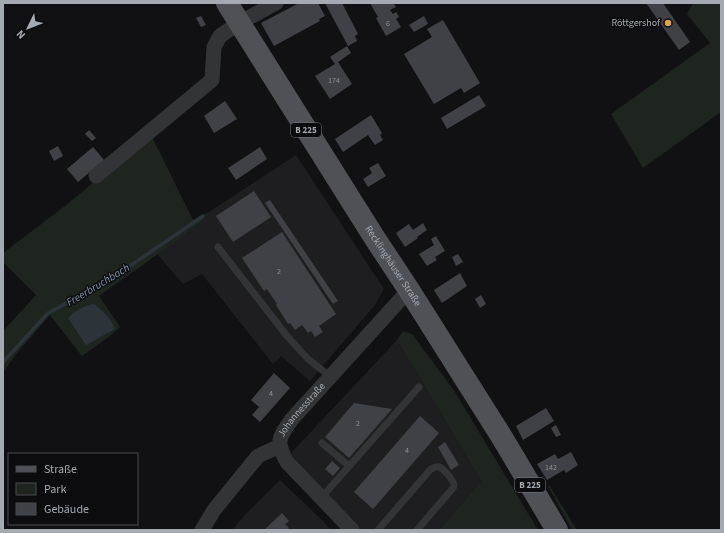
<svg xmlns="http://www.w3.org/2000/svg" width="724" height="533" font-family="'Source Sans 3',sans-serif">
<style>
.built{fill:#1e1e20}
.green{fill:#1e251f}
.water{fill:#2c343a}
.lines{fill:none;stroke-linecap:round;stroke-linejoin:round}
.stream{stroke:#2c343a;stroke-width:3.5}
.building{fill:#404146}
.lane{stroke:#333437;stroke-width:7}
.street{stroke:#333437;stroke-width:15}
.primary{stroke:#4f5156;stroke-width:22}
.poi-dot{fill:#e3a739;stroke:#0c0c0e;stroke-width:1.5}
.labels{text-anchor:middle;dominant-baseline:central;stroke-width:3;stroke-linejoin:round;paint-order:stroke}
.number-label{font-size:8px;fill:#8b8f97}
.shield{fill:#0c0c0e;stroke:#767a81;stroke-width:1}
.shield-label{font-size:9px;font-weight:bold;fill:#a4a9b2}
.poi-label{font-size:10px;fill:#a4a9b2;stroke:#0c0c0e;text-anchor:end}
.street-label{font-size:10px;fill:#a4a9b2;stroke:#0c0c0e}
.water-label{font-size:11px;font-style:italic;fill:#7d96ab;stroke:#0c0c0e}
</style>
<rect width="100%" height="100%" fill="#111113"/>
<g class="built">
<path d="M296 155 384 289 375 305 310 381 281 356 273 364 202 274 183 284 157 254 179 239 204 220 209 212Z"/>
<path d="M397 340 430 395 481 481 439 530H360L293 458 292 452Z"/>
<path d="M280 480 324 522 331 530H232L244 516Z"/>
</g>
<g class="green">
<path d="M693 3H721V112L643 168 611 114 710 43 687 14Z"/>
<path d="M151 135 193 220 209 212 204 220 179 239 99 296 120 327 110 336 82 356 50 315 15 355 3 373V331L36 295 3 262V253L65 206Z"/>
<path d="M403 331 412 334 455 392 538 530H439L481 481 430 395 397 340Z"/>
<path d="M549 485 577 530H572L548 486Z"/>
</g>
<path class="water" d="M94 304C104 312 110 318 115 329L86 345 68 318C75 311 85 305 94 304Z"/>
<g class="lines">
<path class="stream" d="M3 363 5 360 48 313 108 281 203 216"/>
</g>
<g class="building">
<path d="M299 3H318L325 16 319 19 320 21 274 46 261 23Z"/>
<path d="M325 3H342L358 34 355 36 357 41 348 46Z"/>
<path d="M370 3H393L396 7 390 10 393 14 396 12 399 17 396 19 401 27 386 36 376 18 378 17Z"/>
<path d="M646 3H663L690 42 679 50Z"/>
<path d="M201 16 206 25 201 27 196 18Z"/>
<path d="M424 16 428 24 414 32 409 25Z"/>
<path d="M443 20 480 83 464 93 461 88 434 104 404 54 432 37 427 29Z"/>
<path d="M347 46 351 53 338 62 352 84 330 99 315 76 335 64 330 57Z"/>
<path d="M479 95 486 106 447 129 441 118Z"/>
<path d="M225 101 237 119 214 133 204 116Z"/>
<path d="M371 115 382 133 380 135 383 140 375 145 368 135 343 152 335 139Z"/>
<path d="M89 130 96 138 92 141 85 134Z"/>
<path d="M58 146 63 156 54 161 49 151Z"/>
<path d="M93 147 104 160 78 182 67 169Z"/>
<path d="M260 147 267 159 236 180 228 168Z"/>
<path d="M378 163 386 176 368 187 363 179 372 173 369 168Z"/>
<path d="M254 191 271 217 233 242 216 216Z"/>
<path d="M270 200 338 301 333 304 265 203Z"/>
<path d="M423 223 427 230 417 237 418 238 405 247 396 233 409 224 413 230Z"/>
<path d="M282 232 336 314 319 326 323 332 315 337 311 331 308 333 302 325 295 330 290 323 288 324 276 305 277 304 267 289 264 291 242 258Z"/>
<path d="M436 236 445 251 435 257 437 260 427 266 419 254 434 245 431 239Z"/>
<path d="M458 254 463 262 456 266 452 257Z"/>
<path d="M460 273 467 286 442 303 434 290Z"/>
<path d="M481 295 486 304 480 308 475 299Z"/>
<path d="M274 373 290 388 260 422 252 415 259 407 251 400Z"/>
<path d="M354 403 392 409 349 458 325 437Z"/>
<path d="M546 408 554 421 523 440 516 426Z"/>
<path d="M420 416 439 433 373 509 354 492Z"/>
<path d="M556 425 561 435 556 437 551 428Z"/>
<path d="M445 442 459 465 451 470 438 447Z"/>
<path d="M571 452 578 465 566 473 564 470 547 480 537 464 555 454 558 459Z"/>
<path d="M332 461 340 468 333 476 325 469Z"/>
<path d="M282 513 289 521 285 524 289 528 288 530H264Z"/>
</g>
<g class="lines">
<g class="lane">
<path d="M218 247 287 336 308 359 331 377"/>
<path d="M322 443 349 466"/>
<path d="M321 498 419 387"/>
<path d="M378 530 430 470C433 468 435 466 439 467 443 468 454 481 454 485 454 486 454 487 453 488L417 530"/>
</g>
<g class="street">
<path d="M96 176 212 80 214 47 220 36 239 23 276 3"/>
<path d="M202 530 214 510 258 456 280 446"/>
<path id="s1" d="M352 530 287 462C275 441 279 437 292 419L409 290"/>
</g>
<path class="primary" id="s2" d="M227 3 374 237 409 290 503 439 557 530"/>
</g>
<circle class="poi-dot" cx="668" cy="23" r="4"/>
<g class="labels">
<g class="number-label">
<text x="388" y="23">6</text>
<text x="334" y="80">174</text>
<text x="279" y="271">2</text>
<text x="271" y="393">4</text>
<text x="358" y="423">2</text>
<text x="407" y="450">4</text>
<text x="551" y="467">142</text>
</g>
<g class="shield">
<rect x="291" y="123" width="30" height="14" rx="3"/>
<rect x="515" y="478" width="30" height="14" rx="3"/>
</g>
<g class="shield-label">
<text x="306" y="130">B 225</text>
<text x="530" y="485">B 225</text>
</g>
<g class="poi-label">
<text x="660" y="23">Röttgershof</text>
</g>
<g class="street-label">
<text stroke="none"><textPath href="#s2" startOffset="311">Recklinghäuser Straße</textPath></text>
<text stroke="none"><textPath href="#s1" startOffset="155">Johannesstraße</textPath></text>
</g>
<g class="water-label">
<text transform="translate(98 285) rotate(-31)">Freerbruchbach</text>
</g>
</g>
<rect width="724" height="533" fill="none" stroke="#a4a9b2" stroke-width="8"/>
<rect x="8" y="453" width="130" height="72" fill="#0c0c0e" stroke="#494b50"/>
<rect x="16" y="466" width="20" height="6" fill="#4f5156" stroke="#494b50"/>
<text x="44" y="473" font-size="12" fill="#a4a9b2">Straße</text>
<rect x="16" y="483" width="20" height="12" fill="#1e251f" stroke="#494b50"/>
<text x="44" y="493" font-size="12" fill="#a4a9b2">Park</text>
<rect x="16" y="503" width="20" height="12" fill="#404146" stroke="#494b50"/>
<text x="44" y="513" font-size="12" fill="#a4a9b2">Gebäude</text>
<g transform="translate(28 28) rotate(227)" stroke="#0c0c0e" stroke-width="3" paint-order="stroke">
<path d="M0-3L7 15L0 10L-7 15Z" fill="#a4a9b2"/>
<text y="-6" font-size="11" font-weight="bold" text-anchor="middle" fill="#a4a9b2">N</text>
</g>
</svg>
